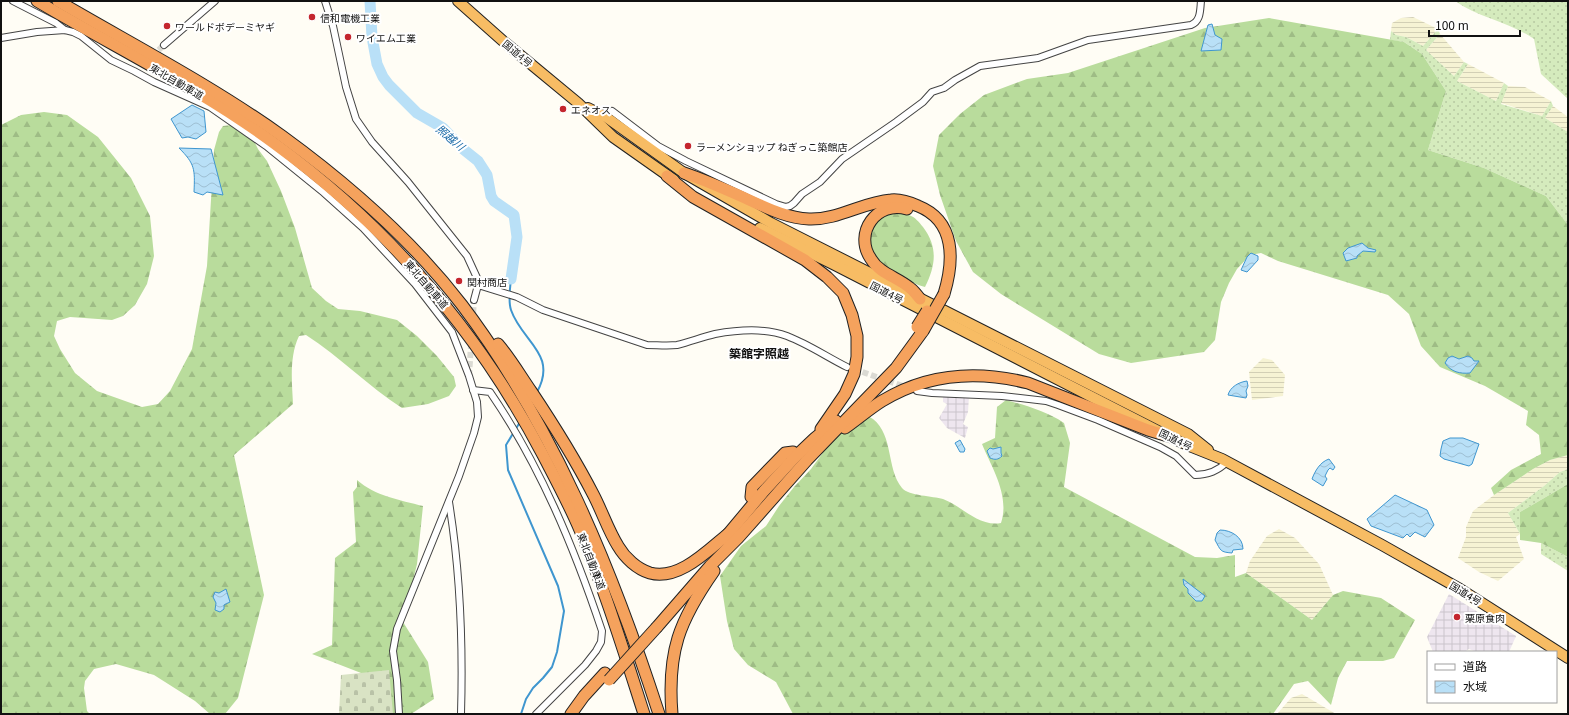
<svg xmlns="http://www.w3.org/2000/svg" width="1569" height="715" font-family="Georgia,'Noto Sans JP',serif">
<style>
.industrial{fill:url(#industrial-grid)}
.farmland{fill:url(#farmland-rules)}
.grass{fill:url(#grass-dots)}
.forest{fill:url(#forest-firs)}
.cemetery{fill:url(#cemetery-stones)}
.water{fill:url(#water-waves);stroke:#3f96cf}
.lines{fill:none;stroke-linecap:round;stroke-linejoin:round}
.stream{stroke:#3f96cf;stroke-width:2}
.river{stroke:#b9e0f7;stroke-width:11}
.minor-tunnel{stroke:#dbdad3;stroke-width:6;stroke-dasharray:6 3;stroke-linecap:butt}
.minor-casing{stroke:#444;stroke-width:8}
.trunk-casing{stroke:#222;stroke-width:12}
.motorway-casing{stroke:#222;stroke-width:13}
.minor{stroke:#fff;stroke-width:6}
.trunk{stroke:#f7bc64;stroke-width:10}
.motorway{stroke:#f5a25d;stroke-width:11}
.motorway-bridge-casing{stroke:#222;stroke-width:13;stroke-linecap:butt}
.motorway-bridge{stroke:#f5a25d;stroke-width:11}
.poi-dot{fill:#c4262e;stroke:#fff;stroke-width:1.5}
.labels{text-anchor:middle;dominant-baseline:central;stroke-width:4;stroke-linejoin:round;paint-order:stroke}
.poi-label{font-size:10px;fill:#111;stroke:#fff;text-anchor:start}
.street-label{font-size:10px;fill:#111;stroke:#fff}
.water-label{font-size:11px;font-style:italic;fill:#1768a6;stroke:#fff}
.quarter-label{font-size:12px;font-weight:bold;fill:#111;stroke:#fff}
</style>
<defs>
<pattern id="industrial-grid" width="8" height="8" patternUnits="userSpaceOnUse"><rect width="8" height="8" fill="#eee6ef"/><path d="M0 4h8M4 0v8" fill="none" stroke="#cbc4cc"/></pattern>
<pattern id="farmland-rules" width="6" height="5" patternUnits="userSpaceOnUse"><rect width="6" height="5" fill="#f6f3d4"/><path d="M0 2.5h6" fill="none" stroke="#d2cfb5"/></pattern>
<pattern id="grass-dots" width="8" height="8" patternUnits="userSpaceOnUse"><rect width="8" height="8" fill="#d5ebbd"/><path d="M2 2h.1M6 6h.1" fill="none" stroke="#b6c8a1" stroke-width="1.8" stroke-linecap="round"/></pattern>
<pattern id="forest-firs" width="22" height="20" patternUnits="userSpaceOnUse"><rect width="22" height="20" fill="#b9dc9c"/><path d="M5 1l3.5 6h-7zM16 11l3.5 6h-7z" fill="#9ebc85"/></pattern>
<pattern id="cemetery-stones" width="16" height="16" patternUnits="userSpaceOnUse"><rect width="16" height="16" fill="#d9e3c4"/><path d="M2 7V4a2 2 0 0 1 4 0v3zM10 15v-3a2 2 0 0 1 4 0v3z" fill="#b9c2a7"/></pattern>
<pattern id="water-waves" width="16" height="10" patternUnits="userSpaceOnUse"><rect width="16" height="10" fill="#b9e0f7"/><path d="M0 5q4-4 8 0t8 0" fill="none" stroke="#9ebfd3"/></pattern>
</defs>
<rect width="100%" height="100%" fill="#fffdf5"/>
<g class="industrial">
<path d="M943 395 969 396 968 412 963 424 968 427 965 438 947 428 939 418 947 404 943 402Z"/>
<path d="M1449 594 1516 636 1509 652H1477L1469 649 1464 652H1433L1427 637Z"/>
</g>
<g class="farmland">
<path d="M1413 17 1438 29 1423 46 1406 37 1396 35 1391 31 1392 23 1401 18Z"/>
<path d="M1440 34 1464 62 1454 76 1426 50Z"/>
<path d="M1468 64 1504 83 1496 101 1457 81Z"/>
<path d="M1508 86 1525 87 1551 101 1542 116 1501 103Z"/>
<path d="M1553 106 1568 117V132L1545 118Z"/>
<path d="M1263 358 1272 360 1285 375 1283 396 1252 400 1249 372Z"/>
<path d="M1568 455V469L1560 472 1544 486 1508 513 1520 534 1516 537 1524 559 1498 581 1479 572 1458 558 1466 537V527L1473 511 1494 495 1533 469 1550 460Z"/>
<path d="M1279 529 1295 538 1319 564 1333 595 1312 620 1246 573 1250 561 1267 536Z"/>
<path d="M1302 694 1336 714H1277L1291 698Z"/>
</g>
<g class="grass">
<path d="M1455 1H1568V99L1541 74 1534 39C1510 22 1479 18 1455 1Z"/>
<path d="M1438 29 1440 34 1426 50 1454 76 1464 62 1468 64 1457 81 1496 101 1504 83 1508 86 1501 104 1542 116 1551 101 1553 106 1545 118 1568 132V225L1546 196 1484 168 1428 150 1446 91 1422 54 1404 42 1390 40 1391 31 1396 35 1406 37 1423 46Z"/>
<path d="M1568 469V484L1520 512V534L1508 513 1544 486 1560 472Z"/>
<path d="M1541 543 1568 557V571L1541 554Z"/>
</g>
<g class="forest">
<path d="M1269 18 1404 42 1422 54 1446 91 1428 150 1484 168 1546 196 1568 225V455L1550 460 1533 469 1494 495 1491 488 1511 470 1541 454 1539 435 1526 425 1528 411 1485 386 1440 367 1421 346 1409 314 1388 295 1278 261 1261 253 1250 255 1237 269 1229 283 1221 302 1215 340 1204 352 1131 363 1099 354 1001 294 973 272 956 241 940 195 933 166 939 135 960 114 984 95 1027 79 1068 73 1205 28Z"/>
<path d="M44 112 67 115 98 137 131 178 150 216 154 256 147 284 135 305 123 316 112 320 70 317 57 321 54 336 60 349 75 373 97 391 142 407 158 404 170 391 192 349 207 266 214 150 219 132 223 126 231 125 244 134 252 137 258 149 267 161 281 191 295 228 312 288 326 301 338 309 360 311 397 320 417 336 437 356 454 377 456 386 449 396 428 404 402 408C368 386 340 357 306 335L299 336C289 357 292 382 293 404L234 455 264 595 238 698 225 714H210L195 701 154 675 116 664 94 669 85 681 84 688 87 711 90 714H1V125L21 115Z"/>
<path d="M897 213C901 213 905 213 909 215 915 217 919 222 923 227 938 247 936 265 925 287 917 285 909 281 902 277 879 265 865 255 870 226L885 215Z"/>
<path d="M1006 400C1027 406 1046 411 1064 423L1070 443 1064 487 1195 557 1217 558 1235 555V577L1246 573 1312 620 1333 595 1343 591 1381 598 1415 620 1394 658 1383 661H1347L1338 678 1331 705 1308 681 1294 684 1273 714H793L776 682 748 665 734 649 727 621 720 576 741 546 766 526 779 506 794 487 811 469 822 454 836 427 858 414C863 415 869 416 873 419 894 436 886 468 902 488 909 496 933 496 943 499 962 506 978 527 1001 523 1010 496 992 468 982 444L995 438 997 407Z"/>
<path d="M357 480C375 496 400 500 423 506L417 564 403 622 428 662 434 699 411 714H388L374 678 312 654 332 645 335 558 356 542 353 492 357 487Z"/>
<path d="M1568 484V557L1541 543 1520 540V512Z"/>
</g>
<path class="cemetery" d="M389 670 393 714H339L341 675Z"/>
<g class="water">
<path d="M1212 24 1215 35 1222 39 1221 50 1201 51 1208 25Z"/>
<path d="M192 105 204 111 206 132 196 139 188 137 182 138 171 119Z"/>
<path d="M179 148 211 149 223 195 207 192 203 195 194 192C195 169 195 164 179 148Z"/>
<path d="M1362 243 1368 248 1376 250 1375 252 1363 251 1357 256V258L1346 261 1343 253 1348 248Z"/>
<path d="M1251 253 1258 256V260L1247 272 1241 270 1247 257Z"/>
<path d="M1452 356 1459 359 1468 356 1472 358 1474 361H1479L1470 373C1460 374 1451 372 1445 363L1448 358Z"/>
<path d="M1247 381 1248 386 1246 391 1247 395 1246 398 1228 395C1230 387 1239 382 1247 381Z"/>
<path d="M1450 438H1463L1479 444 1472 464 1469 466 1444 459 1440 456 1441 449 1443 441Z"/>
<path d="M960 440 965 449 964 452H960L955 443Z"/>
<path d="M1001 447V453L1002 456C998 460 995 460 990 458L987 451 990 448 993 449Z"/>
<path d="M1329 459 1335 467 1333 470 1330 468 1328 470 1325 476 1327 479 1323 486 1312 479C1315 471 1320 462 1329 459Z"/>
<path d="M1395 495 1427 510 1434 525 1425 537 1415 532 1410 537 1407 534 1403 538 1371 526 1367 519Z"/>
<path d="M1220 530C1231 530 1243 537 1243 549L1233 550 1232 553C1220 552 1221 551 1215 540L1217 533Z"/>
<path d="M1183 579 1205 596 1202 601H1196L1188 593V589L1184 585Z"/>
<path d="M226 589 230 602 224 605V609L220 612 215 610 216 603 213 597 215 592 219 593Z"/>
</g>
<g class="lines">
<g class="stream">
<path d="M511 279C510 288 508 301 511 310 522 342 558 354 537 392"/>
<path d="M520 422 506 445 508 470 558 586 564 611 557 652 552 667 543 678 533 688 526 699 521 714"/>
</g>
<path class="river" d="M370 1 372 37 377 64 383 77 389 85 417 113 443 128 463 149 478 161 487 175 491 196 494 201 514 215 517 237 511 279"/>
<g class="minor-tunnel">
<path d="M152 56 164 45"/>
<path d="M854 369 908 388"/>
<path d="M469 376 474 300"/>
</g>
<g class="minor-casing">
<g id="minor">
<path d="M13 1 56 23 65 30"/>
<path d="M325 1 333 26 346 87 356 119 372 142 408 182 467 256 478 280V285L474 300"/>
<path d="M1 38 37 32 65 30 73 32 81 36 111 60 134 71 154 82 210 107 266 146 324 193 363 228 415 284 452 332 469 376 477 402 478 417 474 433 459 476 397 629 393 651 397 680 399 714"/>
<path d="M164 45 215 1"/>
<path d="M612 111 658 146 686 161 776 204 786 207 790 206 794 203 802 194 820 182 842 159 896 122 923 102 932 92 944 88 955 80 980 66 1038 58 1088 40 1191 25C1201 21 1200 10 1201 1"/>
<path d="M478 285 517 297 543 310 647 345C657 345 667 346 677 345 690 342 702 337 715 334 737 330 766 328 787 336 808 344 827 357 847 367"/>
<path d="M473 390 490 392C540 465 574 547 602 631L601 642 596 651 585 665 536 714"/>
<path d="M917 391 932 393 1002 396 1046 401 1058 405 1098 420 1160 447 1176 456 1195 475C1208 475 1218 471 1227 462"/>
<path d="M449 502C460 570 463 645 461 714"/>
</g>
</g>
<g class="trunk-casing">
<g id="trunk">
<path d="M458 1 503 41 578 103 613 137 674 180"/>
<path d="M588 108 606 117 684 173 771 223 1188 434 1208 450"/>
<path d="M760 228 835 265 1168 436 1192 447 1222 459 1382 545 1460 589 1568 658"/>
</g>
</g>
<g class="motorway-casing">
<g id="motorway">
<path d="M37 1C116 48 201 89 275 144 388 227 478 331 543 455 556 480 569 504 580 530 605 590 624 652 644 714"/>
<path d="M58 1C133 45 211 85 282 136 348 184 412 240 462 305 554 427 612 569 659 714"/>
<path d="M684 173C705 180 725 189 745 198 765 207 786 218 809 219 838 220 863 202 891 200 900 199 909 202 918 206 956 221 954 261 944 294"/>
<path d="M667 176 693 197 805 260 827 277 843 293 852 315 857 336V357L854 374 845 394 821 429"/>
<path d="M907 209C877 200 853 233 871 259 880 274 897 277 910 288 914 291 917 295 920 299"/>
<path d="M498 344C510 358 520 375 531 391 553 424 575 459 593 494 602 511 608 530 618 546 625 558 637 569 650 573 679 581 708 550 728 534"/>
<path d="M845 428C858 419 869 409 882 401 928 373 977 370 1028 383L1148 430 1168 436"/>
<path d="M751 497 752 487 785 453 793 452"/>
<path d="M724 539 764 491 796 456 815 438 836 421"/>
<path d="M657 627 710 566 738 538 807 460 896 368 923 331"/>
<path d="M571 714 584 696 605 673"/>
<path d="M672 714C667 652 679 621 714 571"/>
</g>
</g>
<use href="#minor" class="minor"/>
<use href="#trunk" class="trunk"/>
<use href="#motorway" class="motorway"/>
<g class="motorway-bridge-casing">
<g id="motorway-bridge">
<path d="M917 327 927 311"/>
<path d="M923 331 944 294"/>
<path d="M609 680 657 627"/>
</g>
</g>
<use href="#motorway-bridge" class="motorway-bridge"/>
</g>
<g class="poi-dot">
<circle cx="312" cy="17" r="4"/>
<circle cx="167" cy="26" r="4"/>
<circle cx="348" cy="37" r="4"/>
<circle cx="563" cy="109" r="4"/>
<circle cx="688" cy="146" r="4"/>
<circle cx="459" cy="281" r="4"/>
<circle cx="1457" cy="617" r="4"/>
</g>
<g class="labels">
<g class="poi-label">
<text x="320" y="17">信和電機工業</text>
<text x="175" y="26">ワールドボデーミヤギ</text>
<text x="356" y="37">ワイエム工業</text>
<text x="571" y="109">エネオス</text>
<text x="696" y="146">ラーメンショップ ねぎっこ築館店</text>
<text x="467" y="281">関村商店</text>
<text x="1465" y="617">栗原食肉</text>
</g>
<g class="street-label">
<text transform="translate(518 53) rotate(40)">国道4号</text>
<text transform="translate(177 81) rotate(30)">東北自動車道</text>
<text transform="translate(427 284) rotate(49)">東北自動車道</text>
<text transform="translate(887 292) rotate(27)">国道4号</text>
<text transform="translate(1176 439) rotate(26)">国道4号</text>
<text transform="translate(592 561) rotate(69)">東北自動車道</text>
<text transform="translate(1466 593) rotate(31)">国道4号</text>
</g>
<g class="water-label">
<text transform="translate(451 137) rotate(40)">照越川</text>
</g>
<g class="quarter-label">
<text x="759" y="352">築館字照越</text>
</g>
</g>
<rect width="1569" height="715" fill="none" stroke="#111111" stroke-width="4"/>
<rect x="1427" y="651" width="130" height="52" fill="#ffffff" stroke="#a0a0a0"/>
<rect x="1435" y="664" width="20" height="6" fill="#ffffff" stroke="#a0a0a0"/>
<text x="1463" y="671" font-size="12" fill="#111111">道路</text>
<rect x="1435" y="681" width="20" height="12" fill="url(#water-waves)" stroke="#a0a0a0"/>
<text x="1463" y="691" font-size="12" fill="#111111">水域</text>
<path d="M1429 30v6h91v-6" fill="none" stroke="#111111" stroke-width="2"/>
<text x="1435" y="30" font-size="12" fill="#111111" stroke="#ffffff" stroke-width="3" paint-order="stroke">100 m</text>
</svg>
